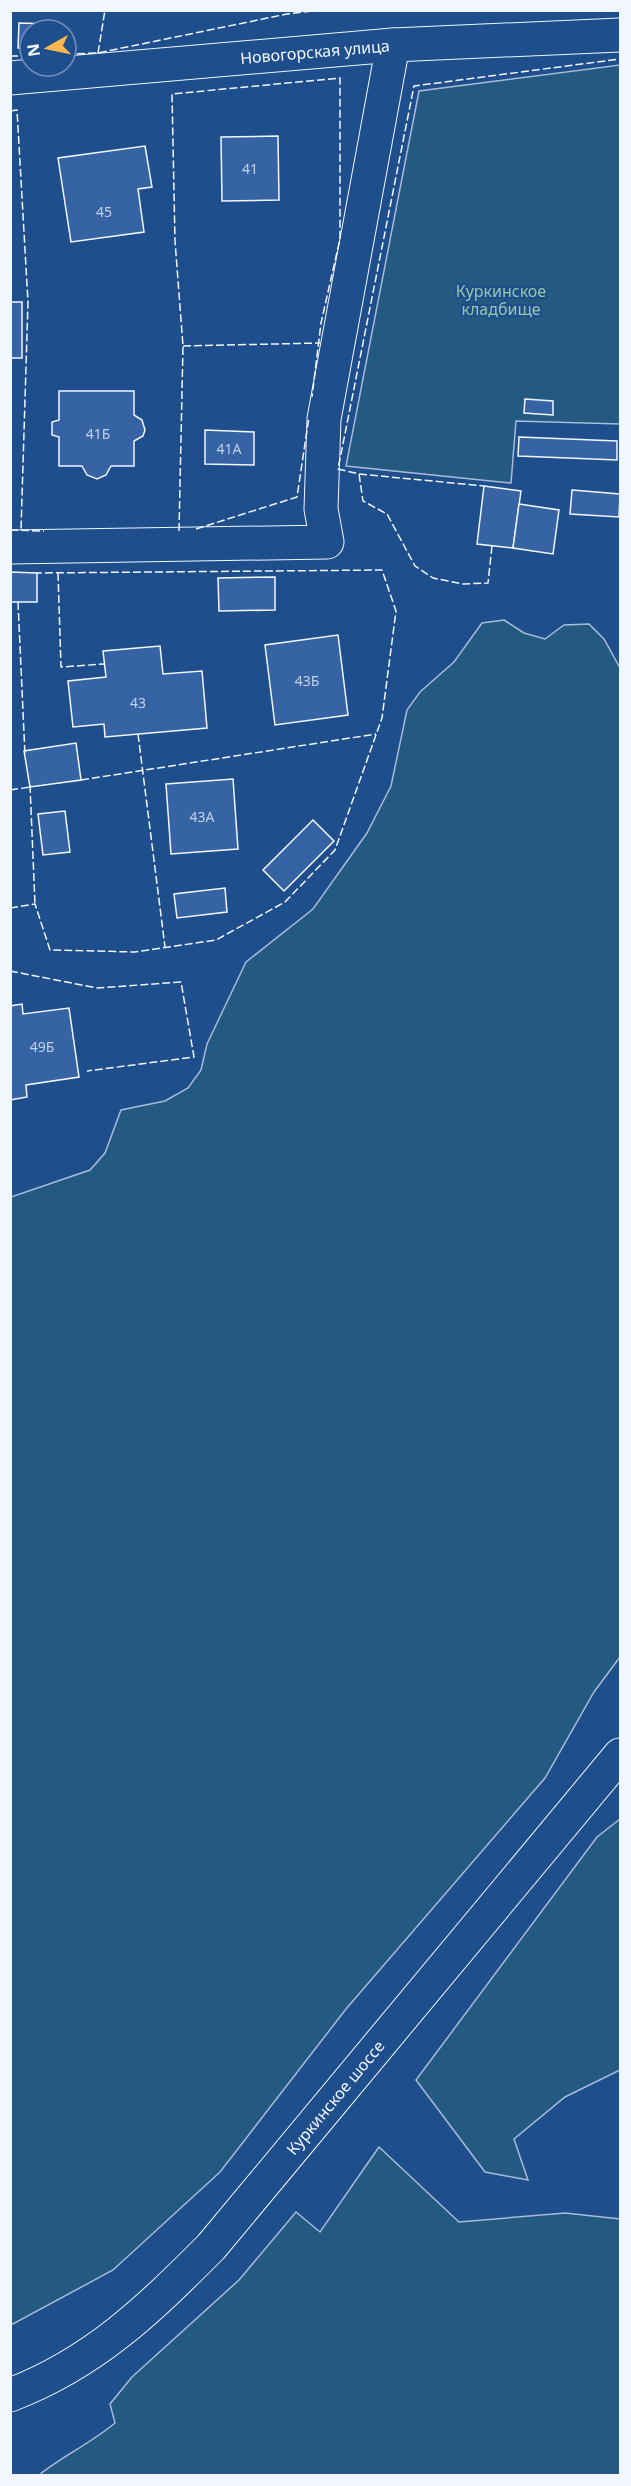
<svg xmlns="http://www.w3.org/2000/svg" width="631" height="2486" font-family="'Noto Sans',sans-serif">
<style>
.green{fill:#245a82;stroke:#a8bbd7;stroke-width:1.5}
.building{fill:#3563a3;stroke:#f2f6ff;stroke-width:1.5}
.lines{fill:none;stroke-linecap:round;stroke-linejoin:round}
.minor-casing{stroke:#f2f6ff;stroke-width:35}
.major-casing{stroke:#f2f6ff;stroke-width:35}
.minor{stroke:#1f4e8c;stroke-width:33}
.major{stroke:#1f4e8c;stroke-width:33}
.fence{stroke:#f2f6ff;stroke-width:1.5;stroke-dasharray:8 3;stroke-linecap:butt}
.labels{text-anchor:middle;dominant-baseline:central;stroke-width:4.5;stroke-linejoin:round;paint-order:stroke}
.number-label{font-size:14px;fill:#c3d1e8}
.street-label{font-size:16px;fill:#f2f6ff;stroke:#1f4e8c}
.park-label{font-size:16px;fill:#97c8a6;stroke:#1f4e8c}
</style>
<rect width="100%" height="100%" fill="#1f4e8c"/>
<g class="green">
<path d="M620 65V424L516 421 511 483 346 466 419 91Z"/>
<path d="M504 620 524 633 545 639 564 625 589 624 604 639 620 668V1657L594 1692 545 1778 346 2009 220 2172 113 2270 11 2325V1197L90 1170 105 1153 121 1110 165 1101 188 1088 201 1070 207 1044 246 962 313 909 367 833 391 786 407 710 420 692 454 662 482 623Z"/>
<path d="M620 1819V2070L565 2097 514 2139 528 2180 485 2172 416 2080 597 1837Z"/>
<path d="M379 2147 459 2222 565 2213 620 2219V2475H39C63 2456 91 2443 115 2423L110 2404 132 2377 239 2280 296 2212 320 2232Z"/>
</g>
<g class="building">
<path d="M19 23 51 24V30H30V48H18Z"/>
<path d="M278 136 279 200 222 201 221 137Z"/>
<path d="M145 146 152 187 138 189 144 232 71 242 58 158Z"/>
<rect x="10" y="302" width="12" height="56"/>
<path d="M59 391H134V415L142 420 145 430 143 436 134 441V466H111L106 475 97 479 87 475 82 466H59V437L52 435V422L59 420Z"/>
<path d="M525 399 553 401V415L524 413Z"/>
<path d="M205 430 254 432V465L205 464Z"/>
<path d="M519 437 617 441V460L518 456Z"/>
<path d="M484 486 521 491 513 548 477 544Z"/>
<path d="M572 490 620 494 619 517 570 514Z"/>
<path d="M519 504 559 510 553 554 513 548Z"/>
<path d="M10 572 37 573V602H10Z"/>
<path d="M275 577V610L219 611 218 578Z"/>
<path d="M338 635 348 715 275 725 265 645Z"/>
<path d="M160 646 163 674 202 671 207 728 105 737 104 724 73 727 68 681 106 677 103 651Z"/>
<path d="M76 743 81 780 30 787 24 751Z"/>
<path d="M233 779 238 849 171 854 166 784Z"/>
<path d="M65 811 70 852 43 855 38 814Z"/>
<path d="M313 820 334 841 284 891 263 870Z"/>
<path d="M225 888 227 912 177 918 174 894Z"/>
<path d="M22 1004 23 1014 69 1008 79 1077 26 1085 27 1097 10 1100V1006Z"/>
</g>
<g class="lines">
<g class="minor-casing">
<g id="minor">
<path id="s1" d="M10 78 393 45 620 35"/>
<path d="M10 547 327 542 321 509 324 419 393 45"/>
</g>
</g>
<g class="major-casing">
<g id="major">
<path id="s2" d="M10 2395C94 2363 148 2310 211 2247L620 1755"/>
</g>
</g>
<use href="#minor" class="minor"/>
<use href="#major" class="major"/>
<g class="fence">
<path d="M98 53 105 10"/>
<path d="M66 54 98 53 287 14 321 10"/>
<path d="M10 56H30"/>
<path d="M10 111 17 110 28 302 21 530"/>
<path d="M183 346 320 343"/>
<path d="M359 474 484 486"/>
<path d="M196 529 297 497 309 417"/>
<path d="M10 530 44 531"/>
<path d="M179 531 183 346 175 241 172 94 340 78V239L321 323 312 397"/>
<path d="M492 546 488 583 463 584 433 578 415 566 387 514 363 501 359 474 338 469 414 86 620 59"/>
<path d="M58 573 61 667 104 664"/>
<path d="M18 602 25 755"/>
<path d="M138 734 165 947"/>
<path d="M81 780 376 734"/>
<path d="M30 785 35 904"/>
<path d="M10 790 30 787"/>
<path d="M10 908 35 904 50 950 135 952 216 940 285 902 335 850 382 718 396 611 382 570 37 573"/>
<path d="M10 971 97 988 181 982 194 1057 87 1071"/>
</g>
</g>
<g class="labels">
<g class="number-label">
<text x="250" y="168">41</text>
<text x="104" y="211">45</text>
<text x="98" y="433">41Б</text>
<text x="229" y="448">41А</text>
<text x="307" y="680">43Б</text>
<text x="138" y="702">43</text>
<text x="202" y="816">43А</text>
<text x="42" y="1046">49Б</text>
</g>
<g class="street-label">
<text stroke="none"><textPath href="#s1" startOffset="306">Новогорская улица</textPath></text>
<text stroke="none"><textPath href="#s2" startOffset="446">Куркинское шоссе</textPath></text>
</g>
<g class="park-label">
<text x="501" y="291">Куркинское<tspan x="501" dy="18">кладбище</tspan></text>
</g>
</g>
<rect width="631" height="2486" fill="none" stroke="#f2f6ff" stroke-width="24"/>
<g transform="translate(48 48) rotate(261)"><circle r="28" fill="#1f4e8c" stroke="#7391ba" stroke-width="1.5"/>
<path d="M0-4.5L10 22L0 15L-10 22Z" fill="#ffb74d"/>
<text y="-9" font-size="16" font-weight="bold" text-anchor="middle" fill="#f2f6ff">N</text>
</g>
</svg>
